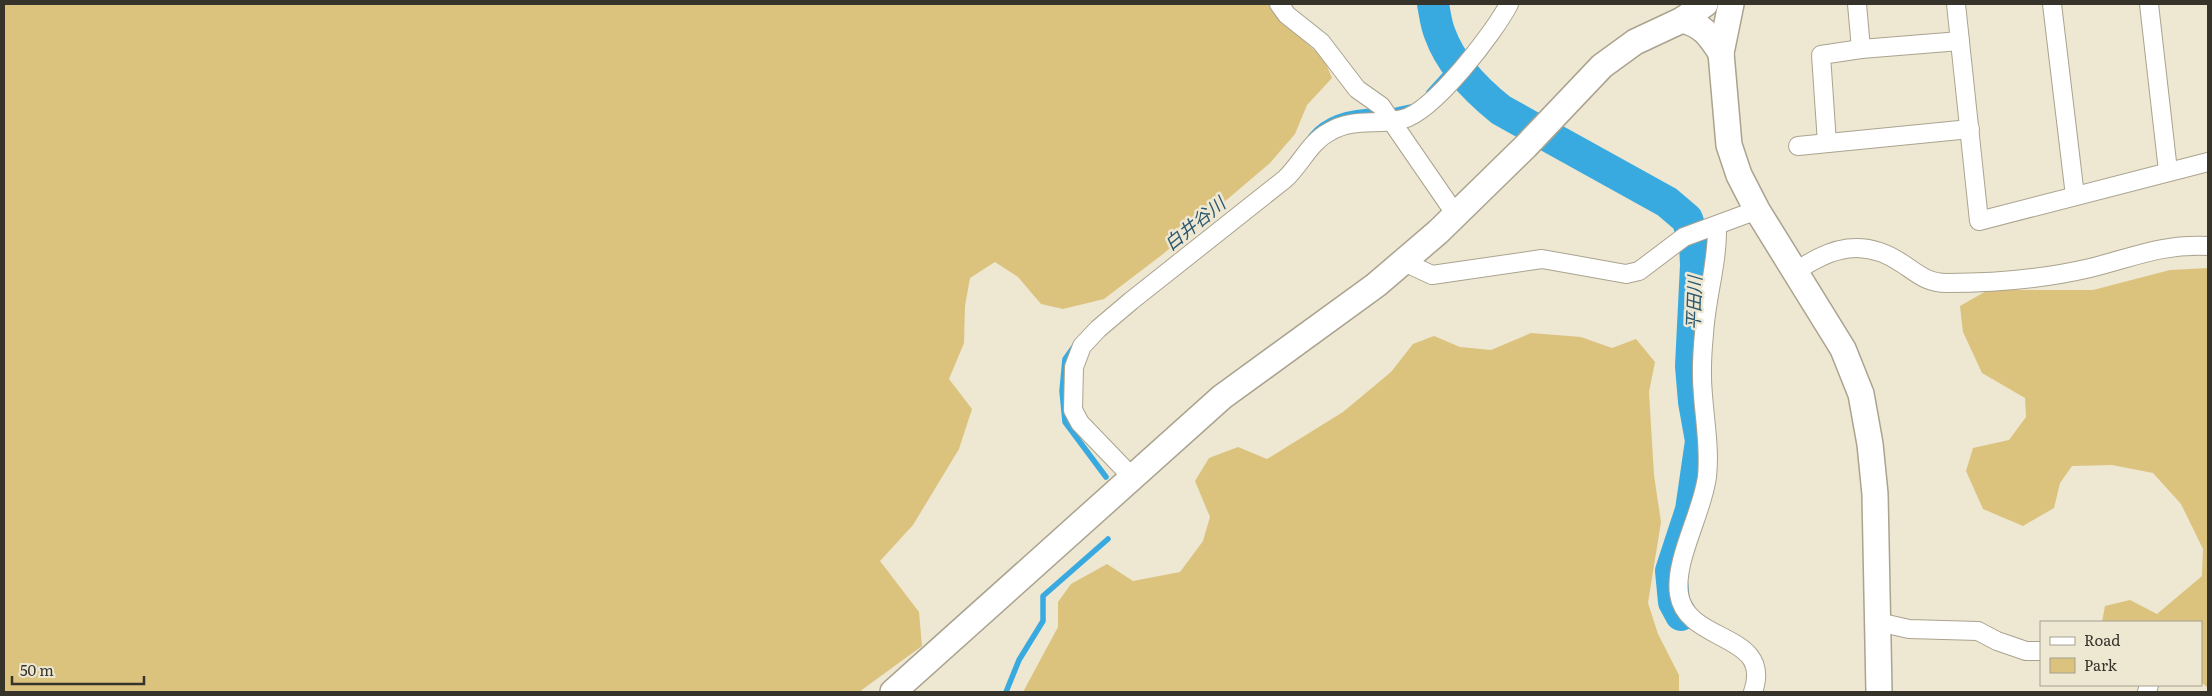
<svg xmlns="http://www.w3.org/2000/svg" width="2212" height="696" font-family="Literata,'Noto Sans JP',serif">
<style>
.green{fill:#dbc37e}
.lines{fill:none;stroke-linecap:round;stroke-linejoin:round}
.stream{stroke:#38aae0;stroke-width:5.5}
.river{stroke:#38aae0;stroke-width:32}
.street-casing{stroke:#aaa38f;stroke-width:20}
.secondary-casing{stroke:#aaa38f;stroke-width:28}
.street{stroke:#fff;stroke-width:18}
.secondary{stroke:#fff;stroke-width:25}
.labels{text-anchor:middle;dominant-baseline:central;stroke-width:5;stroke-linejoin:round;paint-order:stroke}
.water-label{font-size:18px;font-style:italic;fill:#2a576e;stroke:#eee7d2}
</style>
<rect width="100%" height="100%" fill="#eee7d2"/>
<g class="green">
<path d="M4 4H1272L1296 33 1324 59 1332 78 1307 105 1295 134 1270 163 1163 254 1104 299 1063 309 1041 304 1018 277 995 262 970 278 965 306 964 343 949 379 972 409 959 449 913 525 880 561 919 612 922 646 859 692H4Z"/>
<path d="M2208 268V688L2201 682V622H2102L2105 606 2130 600 2157 614 2202 576 2203 549 2181 504 2153 473 2112 465 2072 466 2060 483 2054 508 2023 526 1983 509 1966 471 1973 448 2009 440 2026 417 2025 398 1982 373 1963 332 1960 306 1988 290H2093L2170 270Z"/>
<path d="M1531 333 1581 337 1612 348 1636 339 1655 362 1649 392 1654 475 1661 522 1648 603 1658 634 1679 675V692H1023L1058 627V602L1071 584 1107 564 1133 581 1180 572 1203 541 1210 517 1195 481 1209 458 1238 447 1267 459 1343 412 1391 372 1413 344 1434 336 1460 347 1491 350Z"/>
</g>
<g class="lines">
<g class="stream">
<path d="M1429 92 1449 70 1453 60"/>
<path d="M1388 112 1411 107"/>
<path d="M1311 136C1327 116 1355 111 1379 111"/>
<path d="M1075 345 1065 359 1062 391 1065 422 1106 477"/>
<path d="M1006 692 1019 660 1043 621V596L1108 539"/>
</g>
<path class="river" d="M1433 4C1435 14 1436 25 1440 34 1451 65 1476 90 1501 110L1667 202 1687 219 1695 243 1696 265 1691 366 1694 402 1701 441 1691 510 1671 571 1674 602 1681 615"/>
<g class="street-casing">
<g id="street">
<path d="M1279 4 1287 15 1321 42 1357 89 1381 106 1456 215"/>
<path d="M1857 4 1861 49"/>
<path d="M1956 4 1979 221 2208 162"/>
<path d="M2052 4 2075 196"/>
<path d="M2149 4 2168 171"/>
<path d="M1827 143 1821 55 1861 49 1960 41"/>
<path d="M1798 146 1970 129"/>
<path d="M1717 226C1718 262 1706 298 1704 334 1702 354 1701 375 1703 395 1705 423 1710 449 1707 477 1702 514 1674 560 1679 594 1686 644 1774 632 1753 692"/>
<path d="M1404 262 1432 275 1542 259 1626 274 1639 271 1684 237 1757 210"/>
<path d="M1795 272C1831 247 1864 237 1903 264 1918 274 1927 283 1947 283 1994 283 2043 279 2090 268 2135 257 2160 244 2208 246"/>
<path d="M1132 477 1080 423 1073 410 1074 367 1082 346 1098 329 1131 301 1285 179C1301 164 1310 142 1329 132 1354 117 1378 126 1403 119 1434 111 1494 33 1509 4"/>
<path d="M1878 622 1909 629 1978 631 1997 641 2026 651H2041"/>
<path d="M2147 692 2149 685"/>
</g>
</g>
<g class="secondary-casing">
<g id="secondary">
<path d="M1705 4 1682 20C1703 25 1710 36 1721 53"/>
<path d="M1731 4 1721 53 1729 145 1739 175 1757 210 1843 349 1861 394 1870 444 1875 494 1879 692"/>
<path d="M893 692 1222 397 1376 285 1438 232 1526 146 1602 66 1635 42 1682 20"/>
</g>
</g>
<use href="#street" class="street"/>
<use href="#secondary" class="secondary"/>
</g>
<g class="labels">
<g class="water-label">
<text transform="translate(1194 223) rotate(-39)">白井谷川</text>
<text transform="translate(1693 303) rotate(-88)">平田川</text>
</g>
</g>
<rect width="2212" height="696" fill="none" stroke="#36332b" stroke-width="10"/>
<rect x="2040" y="621" width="162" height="65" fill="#eee7d2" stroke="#a49f8f"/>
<rect x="2050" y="637" width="25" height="8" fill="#ffffff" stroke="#a49f8f"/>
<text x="2084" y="646" font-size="15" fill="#36332b">Road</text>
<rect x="2050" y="658" width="25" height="15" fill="#dbc37e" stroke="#a49f8f"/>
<text x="2084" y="671" font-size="15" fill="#36332b">Park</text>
<path d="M12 676v8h132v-8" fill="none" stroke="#36332b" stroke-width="2.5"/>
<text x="20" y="676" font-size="15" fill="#36332b" stroke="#eee7d2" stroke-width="4" paint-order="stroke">50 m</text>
</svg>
